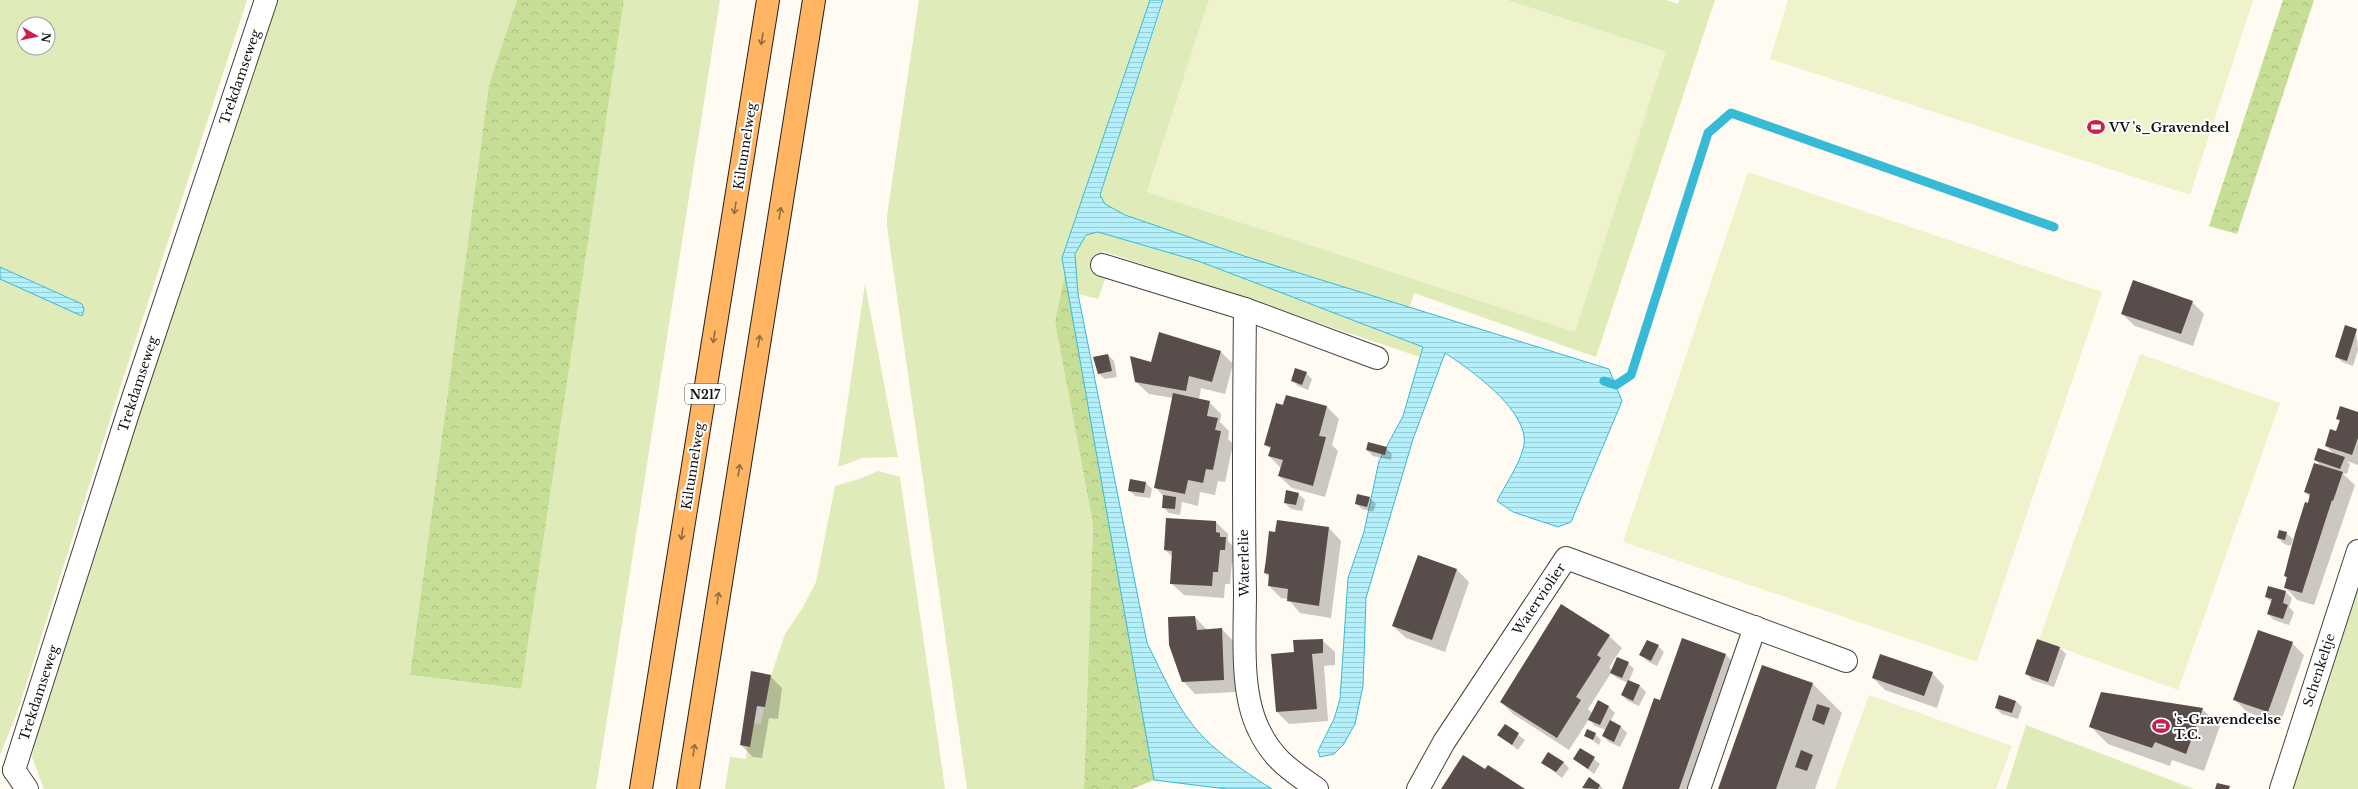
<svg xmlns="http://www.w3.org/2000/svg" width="2358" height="789" font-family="'Libre Baskerville',serif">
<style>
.grass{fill:#dfecb9;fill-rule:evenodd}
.forest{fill:url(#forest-crowns)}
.pitch{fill:#eef3cb}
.water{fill:url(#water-rules);stroke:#36bad5}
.shadow{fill:#0003}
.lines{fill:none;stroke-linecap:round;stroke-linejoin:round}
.stream{stroke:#36bad5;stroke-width:9}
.building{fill:#594d4b}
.street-casing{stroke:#434343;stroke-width:24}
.primary-casing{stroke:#212121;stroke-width:24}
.street{stroke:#fff;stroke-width:22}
.primary{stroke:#ffb562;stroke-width:22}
.oneway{stroke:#936b3d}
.labels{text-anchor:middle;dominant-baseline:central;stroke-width:4;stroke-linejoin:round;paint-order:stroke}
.shield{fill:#fff;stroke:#585858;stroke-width:1}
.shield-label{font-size:12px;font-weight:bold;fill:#101010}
.street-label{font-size:13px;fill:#101010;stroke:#fff}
.poi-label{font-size:13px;font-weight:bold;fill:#101010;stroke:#fff;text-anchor:start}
</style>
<defs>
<pattern id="forest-crowns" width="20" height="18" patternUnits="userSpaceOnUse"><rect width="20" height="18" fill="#c7de97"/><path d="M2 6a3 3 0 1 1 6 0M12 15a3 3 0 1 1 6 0" fill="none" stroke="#aabd81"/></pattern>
<pattern id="water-rules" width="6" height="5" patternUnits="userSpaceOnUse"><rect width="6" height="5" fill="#b4effa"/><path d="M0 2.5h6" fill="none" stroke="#9accd5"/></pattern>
</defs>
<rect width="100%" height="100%" fill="#fffaf2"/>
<g class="grass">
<path d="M0 0H247L119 391 17 713 0 755V275L82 304 0 267ZM24 24H48V48H24Z"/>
<path d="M273 0H517L489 86 410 675 520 689 624 0H720L596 789H44L32 757 36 736Z"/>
<path d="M919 0H1150L1062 258 1065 273 1055 322 1093 524 1084 789H967L887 226V216Z"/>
<path d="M1164 0H1209L1147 192 1666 52 1506 0H1666L1678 4 1679 0H1715L1596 357 1414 293 1410 307 1244 256 1125 215 1105 204 1100 196Z"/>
<path d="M1098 232 1201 262 1424 347 1420 357 1103 251 1097 274 1106 277 1098 299 1078 294 1075 254 1086 235Z"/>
<path d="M865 284 898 457 862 458 838 467Z"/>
<path d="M878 471 900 477 945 789H725L730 757 746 759 751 723 761 724 768 685 785 634 803 607 816 582 835 486 862 478Z"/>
<path d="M2358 576V789H2289Z"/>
<path d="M2026 725 2194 789H2006Z"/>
</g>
<g class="forest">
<path d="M517 0H624L521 689 410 675 489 85Z"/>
<path d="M2283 0H2314L2237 234 2209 226Z"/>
<path d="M1065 273 1154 780 1132 789H1084L1093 524 1055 322Z"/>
</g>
<g class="pitch">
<path d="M1209 0H1506L1666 52 1575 332 1147 192Z"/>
<path d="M1788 0H2253L2190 195 1770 59Z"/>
<path d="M1748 172 2102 292 1977 662 1623 542Z"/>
<path d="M2140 354 2280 403 2178 690 2039 640Z"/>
<path d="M1869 695 2012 746 1996 789H1835Z"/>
</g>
<g class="water">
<path d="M1150 0H1163L1100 195 1105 204 1125 215 1244 256 1609 369 1622 401 1571 522 1558 527 1513 512 1497 501C1505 485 1518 467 1523 449 1534 414 1471 370 1445 353L1413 439 1366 598 1363 686 1355 724 1343 745 1334 754 1320 757 1318 751 1334 719 1340 699 1348 578 1364 532 1379 461 1403 416 1423 347 1201 262 1098 232 1086 235 1075 254 1078 294 1147 643C1163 675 1178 711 1203 737 1223 757 1248 774 1272 789H1227L1154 780 1062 258Z"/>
<path d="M0 267 82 304 84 309 82 316 0 279Z"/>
</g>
<g class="shadow">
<path d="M2192 302 2204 314 2193 346 2135 326 2122 314Z"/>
<path d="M2356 330 2358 350 2353 366 2342 362 2336 356Z"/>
<path d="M1160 334 1221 352 1233 364 1225 394 1201 388 1199 399 1209 402 1221 414 1220 422 1229 431 1228 439 1233 444 1225 482 1218 481 1215 495 1200 492 1198 506 1182 502 1180 515 1169 513 1163 507 1164 497 1155 487 1173 398 1149 394 1136 382 1152 363Z"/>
<path d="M1108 355 1114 361 1117 377 1105 379 1098 373Z"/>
<path d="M1306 373 1312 379 1308 390 1298 386 1292 380Z"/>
<path d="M1286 396 1327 407 1339 419 1332 445 1338 451 1325 497 1292 488 1279 476 1281 468 1269 456 1271 450 1265 444Z"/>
<path d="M2358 413V465L2347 461 2350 464 2347 474 2342 473 2355 485 2314 605 2297 600 2285 587 2287 578 2285 576 2310 497 2305 492 2321 466 2315 460 2335 455 2326 446 2337 433 2340 422 2337 419Z"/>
<path d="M1386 448 1392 454 1391 460 1373 456 1367 450Z"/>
<path d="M1131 480 1146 483 1152 489 1150 498 1135 496 1129 490Z"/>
<path d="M1298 494 1305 500 1302 511 1291 509 1285 503Z"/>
<path d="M1370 498 1376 504 1373 512 1362 509 1356 503Z"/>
<path d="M1216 522 1228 534V541L1237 550 1236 562H1232L1230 584H1225L1224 598 1184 595 1171 583 1173 557 1165 550Z"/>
<path d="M1329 528 1341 541 1331 618 1300 613 1288 599 1281 598 1269 586 1270 578 1265 573 1276 533Z"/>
<path d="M2286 533 2293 539 2291 546 2284 544 2278 538Z"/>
<path d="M1418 556 1457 570 1469 582 1445 652 1406 638 1393 626Z"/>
<path d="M2269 587 2286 592 2292 598 2289 607 2294 612 2289 625 2274 620 2268 614 2272 603 2266 597Z"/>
<path d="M1195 617 1207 630 1222 629 1234 642 1236 692 1195 694 1183 681Z"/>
<path d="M1609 636 1622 648 1609 667 1612 670 1628 663 1634 669 1629 681 1640 686 1646 692 1639 706 1628 701 1622 695 1628 683 1617 678 1611 673 1588 709 1592 713 1598 702 1609 707 1615 713 1610 722 1621 727 1627 733 1620 747 1609 742 1603 736 1606 730 1595 726 1589 719 1569 750 1513 714 1501 702Z"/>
<path d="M1322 640 1335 652V665L1324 666 1328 721 1289 724 1277 712 1295 652Z"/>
<path d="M2292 643 2304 655 2280 724 2247 712 2235 700Z"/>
<path d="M1658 646 1664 652 1657 666 1647 661 1641 655Z"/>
<path d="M2060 648 2066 654 2054 687 2032 680 2026 673Z"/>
<path d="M1726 655 1738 667 1695 789H1623L1660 702Z"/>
<path d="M1763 666 1813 684 1842 713 1815 789H1720Z"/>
<path d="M752 672 770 676 782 688 778 719 769 718 762 758 753 757 741 745Z"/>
<path d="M1932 673 1944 686 1937 708 1885 690 1873 678Z"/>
<path d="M2016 701 2022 707 2018 719 2002 714 1996 708Z"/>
<path d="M2202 709 2220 726 2204 771 2172 760 2170 766 2108 744 2090 726Z"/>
<path d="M1505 725 1525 740 1518 750 1499 735Z"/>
<path d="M1595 734 1601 740 1599 745 1585 735Z"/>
<path d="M1581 749 1600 764 1594 774 1574 759Z"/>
<path d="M1563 762 1569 768 1562 778 1543 763Z"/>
<path d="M1590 779 1600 785 1603 789H1584Z"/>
</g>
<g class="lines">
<path class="stream" d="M1604 381 1616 385 1631 375 1708 133 1731 113 2054 227"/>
</g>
<g class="building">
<path d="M2133 280 2193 301 2181 334 2121 314Z"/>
<path d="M2345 325 2357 329 2347 361 2335 357Z"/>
<path d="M1159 332 1221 351 1212 382 1189 376 1186 391 1135 382 1130 356 1151 362Z"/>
<path d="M1108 354 1112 371 1098 374 1093 357Z"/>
<path d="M1295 368 1307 372 1302 385 1291 381Z"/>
<path d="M1173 393 1210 401 1207 416 1218 418 1215 430 1221 431 1213 470 1206 469 1203 483 1188 480 1185 494 1154 488Z"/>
<path d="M1286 395 1327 406 1319 436 1326 437 1313 486 1278 476 1283 460 1268 456 1271 447 1264 445 1276 403 1283 405Z"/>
<path d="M2340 406 2358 412V438L2352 455 2325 446 2330 429 2336 431 2340 420 2336 419Z"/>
<path d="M1368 442 1387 447 1385 455 1366 450Z"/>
<path d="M2318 448 2345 457 2340 469 2314 460Z"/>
<path d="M2314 463 2343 472 2333 501 2332 500 2302 593 2284 588 2287 577 2284 576 2295 534 2305 502 2308 503 2310 494 2304 492Z"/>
<path d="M1130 479 1146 482 1144 493 1128 491Z"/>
<path d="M1286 490 1299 493 1296 505 1284 503Z"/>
<path d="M1357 494 1370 497 1367 507 1355 504Z"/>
<path d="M1163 495 1176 497 1175 509 1162 508Z"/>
<path d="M1166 518 1216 521V532L1220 533V537H1226L1225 550H1220L1218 572H1213L1212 586 1170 584 1172 551 1164 550Z"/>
<path d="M1277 520 1329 527 1319 606 1287 601 1288 589 1268 586 1269 574 1264 573 1266 559 1269 531 1275 532Z"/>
<path d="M2279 530 2287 532 2285 540 2277 538Z"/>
<path d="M1418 555 1457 569 1432 640 1392 626Z"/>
<path d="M2268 586 2286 591 2283 603 2288 605 2283 619 2267 614 2272 599 2265 597Z"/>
<path d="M1561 604 1610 635 1597 655 1601 658 1576 697 1581 700 1557 738 1500 702Z"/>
<path d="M1195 616 1197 630 1222 628 1224 680 1182 682 1169 645 1168 617Z"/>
<path d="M2258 630 2293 642 2268 712 2233 700Z"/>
<path d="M1682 638 1726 654 1679 789H1622L1654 698 1660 700Z"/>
<path d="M1323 639V653L1312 654 1317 709 1276 712 1271 654 1294 652 1293 640Z"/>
<path d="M2037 639 2060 647 2048 682 2025 674Z"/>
<path d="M1647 640 1659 645 1651 661 1639 655Z"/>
<path d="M1880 654 1933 672 1924 696 1872 678Z"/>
<path d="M1617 657 1629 662 1622 678 1610 673Z"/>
<path d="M1762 665 1813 683 1796 732 1776 789H1718Z"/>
<path d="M751 671 771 675 765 707 757 706 750 747 740 745Z"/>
<path d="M1628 680 1640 685 1633 701 1621 695Z"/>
<path d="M2101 692 2203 708 2186 754 2155 742 2152 748 2089 727Z"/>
<path d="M1999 695 2016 701 2012 713 1995 708Z"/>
<path d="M1598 700 1609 706 1600 725 1588 720Z"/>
<path d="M1817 704 1830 708 1824 725 1812 720Z"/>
<path d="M1610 720 1621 726 1614 742 1602 736Z"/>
<path d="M1505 724 1519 733 1512 745 1497 735Z"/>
<path d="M1587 729 1596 733 1593 740 1584 736Z"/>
<path d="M1580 748 1595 757 1588 769 1573 759Z"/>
<path d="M1801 750 1813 755 1807 771 1795 767Z"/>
<path d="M1548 752 1564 762 1556 772 1541 763Z"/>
<path d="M1463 755 1485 769 1488 765 1525 789H1441Z"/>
<path d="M1589 777 1600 785 1598 789 1582 788Z"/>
<path d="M2217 783 2230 786 2229 789H2215Z"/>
</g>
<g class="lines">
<g class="street-casing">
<g id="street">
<path d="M1102 265 1245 309 1377 358"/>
<path d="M1245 309C1244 404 1243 498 1245 593 1245 634 1240 693 1259 730 1273 760 1292 771 1317 789"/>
<path d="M14 770 129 410 266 0"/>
<path d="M14 770 27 789"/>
<path d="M1418 789 1444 742 1566 558 1846 661"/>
<path d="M1699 789 1755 627"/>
<path d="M2281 789 2358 551"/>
</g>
</g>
<g class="primary-casing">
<g id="primary">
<path d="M641 789 768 0"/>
<path d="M688 789 814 0"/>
</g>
</g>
<use href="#street" class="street"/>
<use href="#primary" class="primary"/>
</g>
<defs><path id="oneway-shaft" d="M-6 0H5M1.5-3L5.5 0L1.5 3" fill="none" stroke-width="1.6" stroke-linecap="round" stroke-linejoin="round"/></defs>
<g class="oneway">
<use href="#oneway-shaft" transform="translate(762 39) rotate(99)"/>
<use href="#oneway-shaft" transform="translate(735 208) rotate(99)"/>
<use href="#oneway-shaft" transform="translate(780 213) rotate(-81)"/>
<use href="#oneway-shaft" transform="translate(714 337) rotate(99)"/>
<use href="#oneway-shaft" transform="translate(759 341) rotate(-81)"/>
<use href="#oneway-shaft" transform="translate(739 470) rotate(-81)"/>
<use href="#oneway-shaft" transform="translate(682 534) rotate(99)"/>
<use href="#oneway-shaft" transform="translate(718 598) rotate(-81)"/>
<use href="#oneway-shaft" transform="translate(694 750) rotate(-81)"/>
</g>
<defs>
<g id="stadium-bare" transform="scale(1.38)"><path d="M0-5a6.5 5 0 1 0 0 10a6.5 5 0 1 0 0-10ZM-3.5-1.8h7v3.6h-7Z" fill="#c91f4e" stroke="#fff" stroke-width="2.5" paint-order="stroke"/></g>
</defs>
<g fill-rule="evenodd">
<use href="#stadium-bare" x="2096" y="127"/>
<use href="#stadium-bare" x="2161" y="726"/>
</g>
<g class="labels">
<rect class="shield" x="685" y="384" width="40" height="20" rx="3"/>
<g class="shield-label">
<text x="705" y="394">N217</text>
</g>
<g class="street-label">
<text transform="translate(240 77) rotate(-71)">Trekdamseweg</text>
<text transform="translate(745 146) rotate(-81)">Kiltunnelweg</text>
<text transform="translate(138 384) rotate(-72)">Trekdamseweg</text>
<text transform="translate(693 466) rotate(-81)">Kiltunnelweg</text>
<text transform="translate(1244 563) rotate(-91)">Waterlelie</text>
<text transform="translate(1539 599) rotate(-56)">Waterviolier</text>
<text transform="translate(2319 670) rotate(-72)">Schenkeltje</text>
<text transform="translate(39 693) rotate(-72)">Trekdamseweg</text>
</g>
<g class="poi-label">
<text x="2109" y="127">VV 's_Gravendeel</text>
<text x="2174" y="719">'s-Gravendeelse<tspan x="2174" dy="15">T.C.</tspan></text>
</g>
</g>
<g transform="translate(36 36) rotate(99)"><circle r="19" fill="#ffffff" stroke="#9f9f9f"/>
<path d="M0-3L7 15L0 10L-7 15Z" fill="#c91f4e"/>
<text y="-6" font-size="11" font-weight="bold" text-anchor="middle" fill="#101010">N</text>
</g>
</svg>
